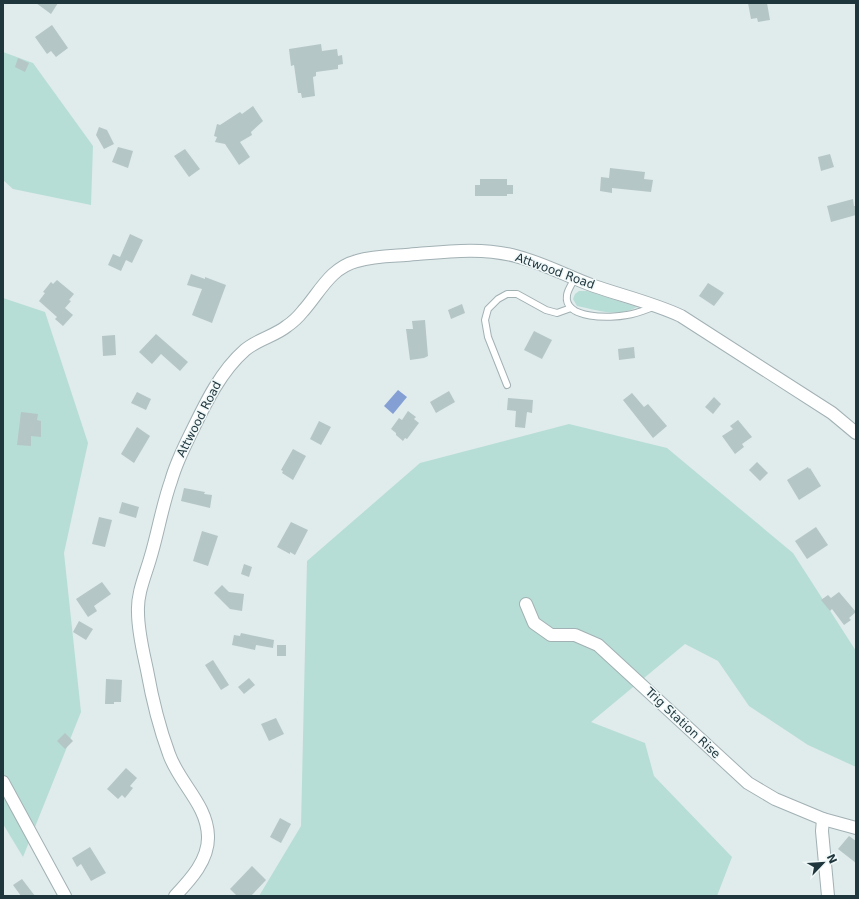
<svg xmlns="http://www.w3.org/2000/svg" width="859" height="899" font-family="'DejaVu Sans',sans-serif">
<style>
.green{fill:#b7ded6}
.water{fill:#849fd4}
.building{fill:#b5c6c6}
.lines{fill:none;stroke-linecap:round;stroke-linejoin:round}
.lane-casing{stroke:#a2b1b4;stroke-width:8}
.street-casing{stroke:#a2b1b4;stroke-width:14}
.lane{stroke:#fff;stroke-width:6}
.street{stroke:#fff;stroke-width:12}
.labels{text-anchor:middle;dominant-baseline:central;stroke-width:3;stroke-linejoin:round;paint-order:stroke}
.street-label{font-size:12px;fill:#1f363d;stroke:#f0f8f8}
</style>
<rect width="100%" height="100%" fill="#e0ebec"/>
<g class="green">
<path d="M3 52 33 63 93 146 91 205 13 189 3 180Z"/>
<path d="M579 291H587L637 307C619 318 597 310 577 306L573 299 575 294Z"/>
<path d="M3 298 45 312 88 443 64 553 81 712 23 857 3 824Z"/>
<path d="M569 424 667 448 793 553 856 651V767L808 745 749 706 718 661 685 644 591 722 645 743 654 776 732 857 717 896H259L301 826 307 561 420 463Z"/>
</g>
<path class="water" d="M398 390 407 397 393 414 384 406Z"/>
<g class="building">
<path d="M36 3H58L51 14Z"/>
<path d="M748 3H767L770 20 758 22 757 18 751 19Z"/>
<path d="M52 25 68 48 56 57 51 51 47 54 35 37Z"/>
<path d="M321 44 322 51 337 49 338 56 342 55 343 64 338 65V69L316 72V76L313 77 315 96 302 98 301 93H298L294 65 291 66 289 49Z"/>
<path d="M18 58 29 63 25 72 15 67Z"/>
<path d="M253 106 263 121 251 132 252 135 240 142 250 157 239 165 225 144 215 142 217 137 214 136 217 124 220 125 240 112 242 114Z"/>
<path d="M99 127 107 130 114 144 104 149 96 135Z"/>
<path d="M118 147 133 151 128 168 112 162Z"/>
<path d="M185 149 200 169 189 177 174 156Z"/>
<path d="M830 154 834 167 821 171 818 157Z"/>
<path d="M610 168 645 172 644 179 653 180 651 192 612 188V193L600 191 601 177 609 178Z"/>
<path d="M480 179H507V185H513V194H507V196H475V185H480Z"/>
<path d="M853 199 854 206H856V215L831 222 827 206Z"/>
<path d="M130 234 143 240 132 263 124 259 126 260 121 271 108 265 113 254 120 257Z"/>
<path d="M191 274 205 279V277L226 285 212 323 192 315 202 289 187 285Z"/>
<path d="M57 280 74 294 69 300 71 301 65 308 73 315 63 326 55 319 57 317 39 301 45 293 43 292 51 282 53 284Z"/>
<path d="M708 283 724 293 714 306 699 296Z"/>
<path d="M462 304 465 313 451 319 448 310Z"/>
<path d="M425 320 428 356 424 358 410 360 406 329H413L412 321Z"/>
<path d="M534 331 552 340 542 359 524 350Z"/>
<path d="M156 334 188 362 180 371 161 354 152 364 139 352Z"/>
<path d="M115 335 116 355 103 356 102 336Z"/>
<path d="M634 347 635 358 619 360 618 349Z"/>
<path d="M449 391 455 402 436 413 430 402Z"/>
<path d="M137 392 151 399 146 410 131 403Z"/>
<path d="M632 393 644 407 648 404 667 426 653 438 623 400Z"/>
<path d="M714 397 721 404 713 414 705 407Z"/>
<path d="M508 398 533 400 532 413 527 412 525 428 515 427 516 411 507 410Z"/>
<path d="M408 411 416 417 414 419 419 423 407 439 405 438 403 441 396 435V433L391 429 399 418 402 420Z"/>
<path d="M21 412 38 414 37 420 41 421V437L31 436V446L17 445Z"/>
<path d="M738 420 752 437 742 444 744 447 735 454 722 436 733 429 730 426Z"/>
<path d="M319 421 331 427 321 445 310 439Z"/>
<path d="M137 427 150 436 134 463 121 454Z"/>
<path d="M293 449 306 456 293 480 282 473 283 471 281 470Z"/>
<path d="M757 462 768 473 760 481 749 470Z"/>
<path d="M808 467 809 469 810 468 821 486 799 500 787 480Z"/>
<path d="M184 488 205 492 204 494 212 495 210 508 181 501Z"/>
<path d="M122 502 139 507 136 518 119 513Z"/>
<path d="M99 517 112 520 105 547 92 544Z"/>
<path d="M291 522 308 530 295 555 290 552V554L277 547Z"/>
<path d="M816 527 828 545 807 559 795 541Z"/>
<path d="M202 531 218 536 208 566 193 561Z"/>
<path d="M244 564 252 567 249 577 241 574Z"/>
<path d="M102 582 111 594 94 606 97 611 88 617 76 599Z"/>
<path d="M222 585 229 592 244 594 242 611 230 609 214 593Z"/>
<path d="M839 592 856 612 849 618 851 620 844 625 832 609 830 611 821 600 828 595 831 598Z"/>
<path d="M79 621 93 629 86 640 73 632Z"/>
<path d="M241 633 274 640 273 648 256 645 255 650 232 645 234 635 240 636Z"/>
<rect x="277" y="645" width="9" height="11"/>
<path d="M213 660 229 685 221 690 205 665Z"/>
<path d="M249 678 255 685 244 694 238 687Z"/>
<path d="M106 679 122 680 121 702H114V704H105Z"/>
<path d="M276 718 284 734 269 741 261 724Z"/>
<path d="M65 733 73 741 65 749 57 741Z"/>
<path d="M126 768 137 778 130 786 133 788 125 798 122 795 118 799 107 789Z"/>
<path d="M280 818 291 824 281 843 270 837Z"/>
<path d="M849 836 856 841V863L838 849Z"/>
<path d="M90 847 106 873 91 881 81 864 77 867 72 858Z"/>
<path d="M252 866 266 880 251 896H237L230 889Z"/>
<path d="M22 879 35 896H21L13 885Z"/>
</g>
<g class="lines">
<g class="lane-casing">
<g id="lane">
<path d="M575 278C572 284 568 289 567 295 563 320 612 318 627 315 636 314 645 310 653 307"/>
<path d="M507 385 488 337 485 320 488 309 498 299 507 294H517L546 310 557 313 571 308"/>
</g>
</g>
<g class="street-casing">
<g id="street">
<path d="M526 604 534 623 551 635H575L598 645 748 783 775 799 823 819 856 828"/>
<path d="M3 782 65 896"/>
<path d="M823 819 822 831 828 896"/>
<path d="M175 896C190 880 209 860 208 836 207 804 179 783 169 754 159 727 152 698 147 670 143 651 138 632 138 612 137 594 145 576 150 559 158 533 162 506 171 481 176 463 184 447 192 431 206 402 221 371 245 350 258 339 275 336 287 326 293 322 299 316 303 311 320 292 330 268 357 261 373 256 390 256 406 255 443 252 482 246 519 257 545 264 569 277 594 286 623 296 653 303 681 316L832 413 856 433"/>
</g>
</g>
<use href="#lane" class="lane"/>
<use href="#street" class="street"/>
</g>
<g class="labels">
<g class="street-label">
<text transform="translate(555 271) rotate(20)">Attwood Road</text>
<text transform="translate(199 419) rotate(-63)">Attwood Road</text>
<text transform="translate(683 723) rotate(43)">Trig Station Rise</text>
</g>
</g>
<rect width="859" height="899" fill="none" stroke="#1f363d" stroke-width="8"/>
<g transform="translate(823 863) rotate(65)" stroke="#f0f8f8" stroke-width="3" paint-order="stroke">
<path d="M0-3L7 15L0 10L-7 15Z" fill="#1f363d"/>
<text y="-6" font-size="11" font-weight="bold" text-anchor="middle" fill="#1f363d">N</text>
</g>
</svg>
